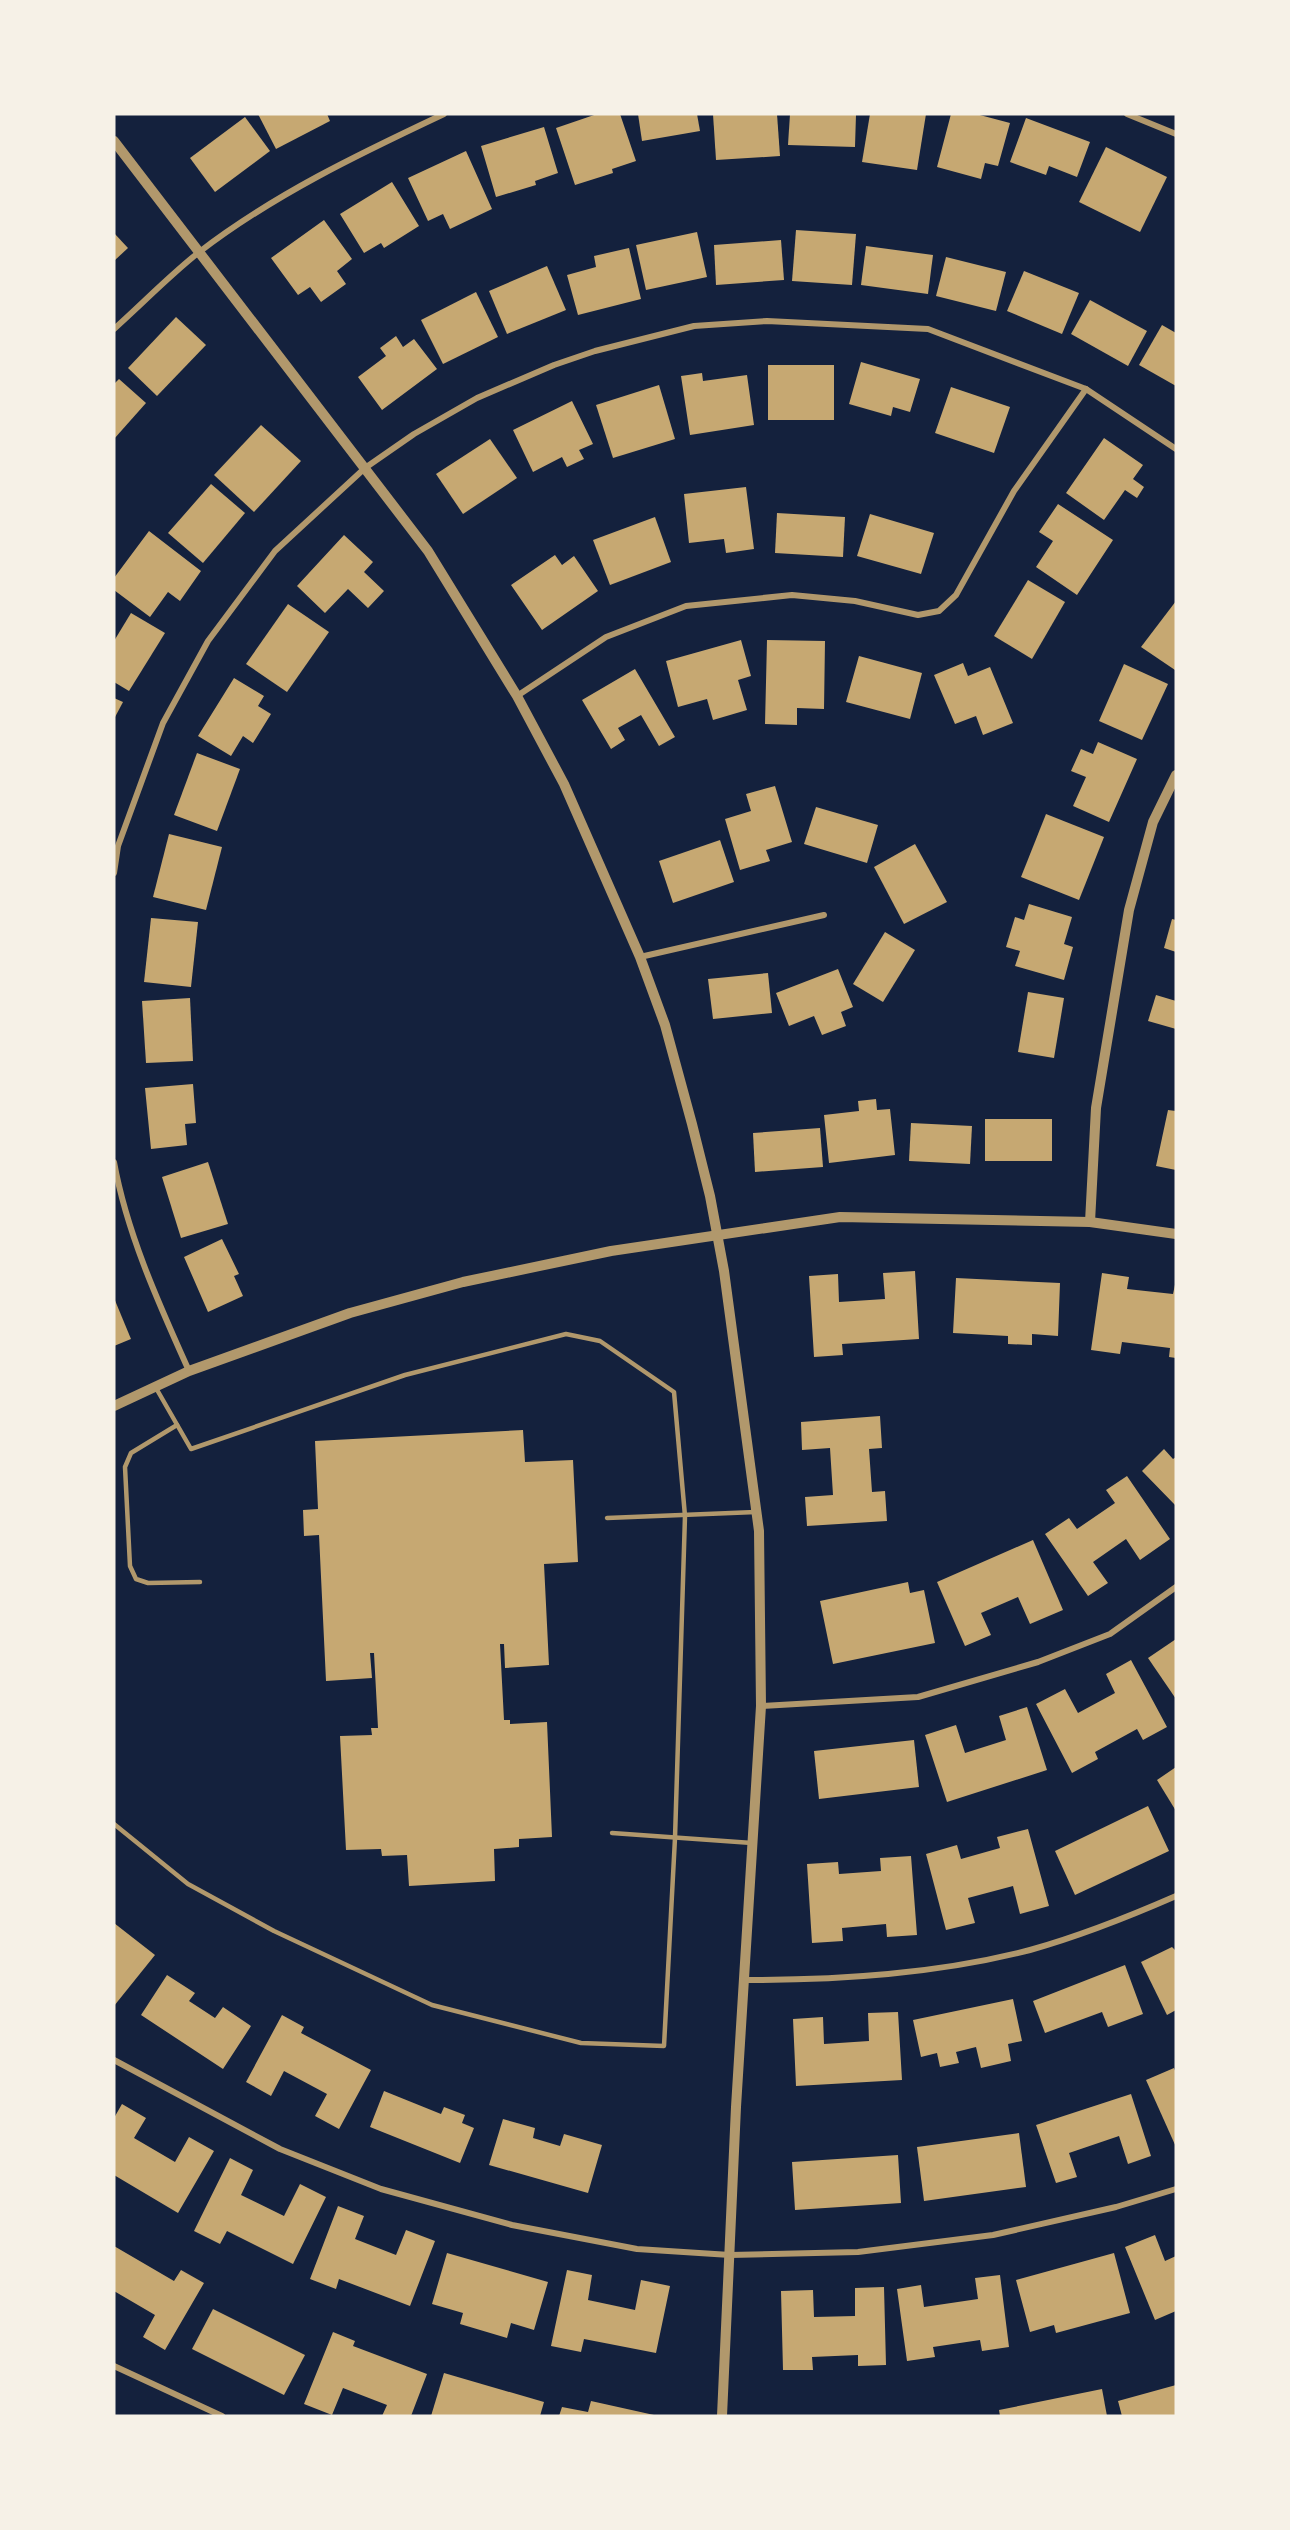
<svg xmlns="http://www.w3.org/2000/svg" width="1290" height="2530" font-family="Roboto,sans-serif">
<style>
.building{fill:#c6a872}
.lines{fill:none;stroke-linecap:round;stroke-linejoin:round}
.service{stroke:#b1986c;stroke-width:4.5}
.minor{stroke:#b1986c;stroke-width:6}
.tertiary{stroke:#b1986c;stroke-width:10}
</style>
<rect width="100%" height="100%" fill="#14213d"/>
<g class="building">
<path d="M258 114H327L330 121 276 149Z"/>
<path d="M597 114H620L636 161 612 169 613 173 575 185 556 128Z"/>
<path d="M638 114H697L700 131 642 141Z"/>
<path d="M713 114H777L780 156 716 160Z"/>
<path d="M790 114H856L855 147 788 145Z"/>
<path d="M870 114H926L917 170 862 162Z"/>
<path d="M951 114H976L1010 123 998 166 985 163 981 179 937 167Z"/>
<path d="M245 117 270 151 215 192 190 158Z"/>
<path d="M1026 118 1090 142 1077 177 1049 166 1046 175 1010 162Z"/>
<path d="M544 127 558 173 535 181 536 185 496 197 481 146Z"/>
<path d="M1106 147 1167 177 1140 232 1079 202Z"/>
<path d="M466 151 492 209 450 229 443 214 428 221 408 178Z"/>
<path d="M392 182 419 226 384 248 381 243 364 253 340 214Z"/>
<path d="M324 220 352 259 337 271 346 284 321 302 310 287 298 295 271 258Z"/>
<path d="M796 230 856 234 852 285 792 281Z"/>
<path d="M697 232 707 277 646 290 636 245Z"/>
<path d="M114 233 128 248 114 261Z"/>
<path d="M781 240 784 280 716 285 714 245Z"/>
<path d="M866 246 933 255 928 294 861 285Z"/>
<path d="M629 248 641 299 578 315 567 275 596 267 594 256Z"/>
<path d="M946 257 1006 272 996 311 936 296Z"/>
<path d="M547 266 566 310 507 334 489 291Z"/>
<path d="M1024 271 1079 293 1062 334 1007 311Z"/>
<path d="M476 292 498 337 443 364 421 320Z"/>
<path d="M1090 300 1147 331 1128 366 1071 334Z"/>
<path d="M176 317 206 345 157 396 128 368Z"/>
<path d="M1162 325 1176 333V386L1139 365Z"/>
<path d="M396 336 403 347 414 339 437 369 382 410 358 377 386 356 380 348Z"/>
<path d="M861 362 920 379 910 412 893 407 891 416 849 404Z"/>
<rect x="768" y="365" width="66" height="55"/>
<path d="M702 373 703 381 747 375 754 425 690 435 681 376Z"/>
<path d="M119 379 146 403 114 439V384Z"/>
<path d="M659 385 675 439 613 458 596 405Z"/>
<path d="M951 387 1010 407 994 453 935 433Z"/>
<path d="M572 401 593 444 579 450 584 459 567 467 562 457 533 472 513 430Z"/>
<path d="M261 425 301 461 254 512 214 475Z"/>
<path d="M1104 438 1143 465 1133 479 1144 487 1137 498 1125 490 1104 520 1066 493Z"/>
<path d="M490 439 517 478 463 514 436 474Z"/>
<path d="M211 484 245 513 203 563 168 533Z"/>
<path d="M746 487 754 549 726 553 724 539 689 543 684 494Z"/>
<path d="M1058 504 1113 540 1077 595 1036 567 1053 541 1039 532Z"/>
<path d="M777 513 845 517 843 557 775 553Z"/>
<path d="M870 514 934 533 921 574 857 556Z"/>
<path d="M655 517 671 562 610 585 593 540Z"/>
<path d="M149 531 201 571 180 601 168 592 150 617 114 590V578Z"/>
<path d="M344 535 373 562 364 572 384 591 368 608 348 589 325 613 297 586Z"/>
<path d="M555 555 562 565 574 556 598 591 542 630 511 585Z"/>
<path d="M1028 580 1065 602 1032 659 994 636Z"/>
<path d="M1176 601V668L1175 670 1141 647Z"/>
<path d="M288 604 329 632 287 692 246 664Z"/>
<path d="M131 613 165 633 129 691 114 682V641Z"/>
<path d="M741 640 751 676 738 680 747 710 713 720 707 699 678 707 666 661Z"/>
<path d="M767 640 825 641 824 709 797 708V725L765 724Z"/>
<path d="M859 656 922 673 910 719 846 702Z"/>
<path d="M963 663 968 676 990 667 1013 723 983 735 976 716 955 724 934 675Z"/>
<path d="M1124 664 1168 684 1142 740 1099 721Z"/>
<path d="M635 669 675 737 659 746 641 715 618 728 625 740 611 749 582 700Z"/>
<path d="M234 678 264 696 258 706 271 714 253 743 243 736 231 756 198 736Z"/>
<path d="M114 698 123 702 114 719Z"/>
<path d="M1098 742 1137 759 1109 822 1073 806 1086 777 1071 771 1081 749 1093 754Z"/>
<path d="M197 753 240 769 217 831 174 815Z"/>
<path d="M775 786 792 842 766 850 770 861 740 870 725 819 751 811 746 794Z"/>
<path d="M816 807 878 825 867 863 804 844Z"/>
<path d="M1046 814 1104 837 1079 900 1021 877Z"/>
<path d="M169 834 222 847 206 910 153 897Z"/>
<path d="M720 840 734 882 673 903 659 861Z"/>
<path d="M915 844 947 902 904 924 874 867Z"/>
<path d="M1029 904 1072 917 1064 944 1073 947 1064 980 1015 966 1020 951 1006 947 1015 917 1024 920Z"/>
<path d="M151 918 198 922 191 987 144 982Z"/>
<path d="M1172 919 1176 920V952L1164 948Z"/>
<path d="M885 932 915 950 883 1002 853 984Z"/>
<path d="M838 969 853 1007 841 1012 846 1026 822 1035 814 1016 789 1026 776 993Z"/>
<path d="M768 973 772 1013 713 1019 708 979Z"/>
<path d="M1028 992 1064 998 1054 1058 1018 1052Z"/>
<path d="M1156 995 1176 1001V1029L1148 1021Z"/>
<path d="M190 998 193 1061 146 1063 142 1001Z"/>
<path d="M193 1084 196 1123 185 1124 187 1145 151 1149 145 1088Z"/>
<path d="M876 1099 877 1110 890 1109 895 1155 829 1163 824 1115 859 1111 858 1101Z"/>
<path d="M1168 1110 1176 1111V1170L1156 1166Z"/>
<rect x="985" y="1119" width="67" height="42"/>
<path d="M911 1123 972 1126 970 1164 909 1161Z"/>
<path d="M820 1128 823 1167 755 1172 753 1133Z"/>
<path d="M208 1162 228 1224 181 1238 162 1177Z"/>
<path d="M222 1239 239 1274 234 1276 243 1296 208 1312 184 1257Z"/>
<path d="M915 1271 919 1339 842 1344 843 1355 814 1357 809 1276 838 1274 839 1302 885 1299 883 1273Z"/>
<path d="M1102 1273 1129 1277 1127 1289 1173 1294 1176 1280V1358L1169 1357 1170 1348 1122 1342 1120 1354 1091 1350Z"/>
<path d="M956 1278 1060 1283 1058 1336 1032 1334V1345L1008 1344V1336L953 1333Z"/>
<path d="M114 1298 131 1339 114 1346Z"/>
<path d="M880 1416 882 1448 869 1449 872 1492 885 1491 887 1521 807 1526 805 1497 833 1495 830 1448 802 1450 801 1422Z"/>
<path d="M523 1430 525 1462 573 1460 578 1562 544 1564 549 1665 505 1668 504 1644H500L504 1720H510V1724L547 1722 552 1837 519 1839V1847L494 1849 495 1881 409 1886 407 1855 382 1856 381 1849 346 1850 340 1736 372 1735 371 1728H378L374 1653H370L372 1678 326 1681 319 1535 304 1536 303 1510 318 1509 315 1441Z"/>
<path d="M1164 1449 1173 1459 1176 1457V1506L1142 1471Z"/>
<path d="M1127 1476 1170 1539 1140 1560 1126 1539 1093 1562 1108 1583 1088 1596 1045 1534 1069 1518 1077 1529 1115 1503 1106 1490Z"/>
<path d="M1033 1540 1063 1610 1030 1624 1018 1597 981 1613 991 1635 965 1646 937 1582Z"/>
<path d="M908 1582 910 1593 924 1590 935 1643 833 1664 820 1601Z"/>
<path d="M1176 1639V1699L1148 1658Z"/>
<path d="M1131 1660 1167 1727 1143 1740 1137 1729 1095 1752 1098 1759 1072 1773 1036 1704 1065 1689 1078 1713 1115 1693 1106 1674Z"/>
<path d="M1027 1707 1047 1770 947 1802 925 1735 956 1725 965 1753 1006 1740 999 1716Z"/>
<path d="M914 1740 919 1787 819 1799 814 1751Z"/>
<path d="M1176 1767V1811L1157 1780Z"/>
<path d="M1148 1806 1169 1851 1075 1895 1055 1851Z"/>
<path d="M1028 1829 1049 1906 1020 1914 1013 1886 968 1898 975 1923 946 1930 926 1854 957 1845 961 1859 1000 1848 997 1837Z"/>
<path d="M911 1856 917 1935 887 1937 886 1924 842 1928 843 1941 812 1943 807 1864 838 1862 839 1874 881 1871 880 1858Z"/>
<path d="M114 1923 155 1955 114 2006Z"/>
<path d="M1172 1947 1176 1951V2010L1167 2015 1141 1962Z"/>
<path d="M1125 1965 1143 2014 1108 2027 1102 2012 1045 2033 1033 2001Z"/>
<path d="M167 1975 195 1993 189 2001 215 2018 223 2007 251 2026 223 2069 141 2015Z"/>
<path d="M1013 1999 1022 2041 1008 2044 1011 2061 981 2068 976 2047 956 2052 959 2063 940 2067 937 2053 921 2057 913 2020Z"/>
<path d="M898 2012 902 2080 796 2086 793 2019 823 2017 824 2044 869 2041 868 2013Z"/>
<path d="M282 2015 304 2027 301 2033 371 2070 339 2129 315 2116 327 2094 284 2071 271 2096 246 2082Z"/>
<path d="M1174 2068 1176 2073V2147L1146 2080Z"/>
<path d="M384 2091 441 2114 444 2107 465 2115 462 2123 474 2128 460 2163 370 2127Z"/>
<path d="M1131 2094 1151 2156 1128 2164 1119 2136 1069 2153 1077 2177 1056 2183 1036 2125Z"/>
<path d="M122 2104 146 2118 134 2138 175 2162 189 2137 214 2151 178 2213 114 2175V2118Z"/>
<path d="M503 2119 535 2128 533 2138 560 2146 564 2134 602 2145 588 2193 489 2165Z"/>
<path d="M1019 2133 1026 2187 924 2201 917 2147Z"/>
<path d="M898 2155 901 2203 795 2210 792 2162Z"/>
<path d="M230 2158 253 2170 241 2195 284 2216 300 2184 326 2197 293 2264 227 2231 220 2244 194 2231Z"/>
<path d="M338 2206 364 2216 355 2239 396 2255 406 2230 435 2241 410 2306 339 2279 336 2289 310 2279Z"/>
<path d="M1155 2235 1165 2261 1176 2256V2311L1155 2320 1125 2247Z"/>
<path d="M114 2246 174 2281 181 2270 204 2283 165 2350 143 2337 155 2315 114 2291Z"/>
<path d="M447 2253 548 2282 534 2330 511 2323 507 2338 460 2324 463 2313 432 2304Z"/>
<path d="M1114 2253 1130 2313 1056 2333 1054 2325 1030 2332 1016 2280Z"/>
<path d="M567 2270 592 2275 588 2300 635 2310 641 2280 670 2286 656 2353 584 2339 581 2352 551 2346Z"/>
<path d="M1000 2275 1009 2347 982 2351 980 2340 933 2347 935 2357 907 2361 897 2289 921 2285 924 2307 978 2299 975 2278Z"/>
<path d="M884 2287 886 2365 858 2366V2355L812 2357 813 2370H783L781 2291 813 2290 814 2317 855 2316V2288Z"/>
<path d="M213 2309 305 2355 284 2395 192 2349Z"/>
<path d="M333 2332 355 2341 353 2346 427 2374 411 2416H382L387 2405 343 2388 332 2415 304 2404Z"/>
<path d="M444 2373 544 2402 540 2416H431Z"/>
<path d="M1176 2385V2416H1122L1118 2401Z"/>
<path d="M1102 2389 1107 2416H1000L999 2410Z"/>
<path d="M591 2401 654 2415V2416H559L562 2407 588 2412Z"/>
</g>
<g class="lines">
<g class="service">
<path d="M177 1425 131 1453 125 1467 130 1566 136 1579 148 1583 200 1582"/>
<path d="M607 1518 756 1512"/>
<path d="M114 1824 188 1884 274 1931 432 2005 581 2043 664 2046 675 1838 685 1516 674 1392 600 1341 566 1334 405 1375 191 1449 156 1388"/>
<path d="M612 1833 752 1843"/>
</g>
<g class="minor">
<path d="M1127 114 1176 134"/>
<path d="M114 329C142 304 169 276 198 253 273 195 359 154 444 114"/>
<path d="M517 696 606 637 686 606 792 595 855 601 918 615 939 611 956 595 1014 491 1086 389"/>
<path d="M114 873 118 846 163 723 208 641 275 551 365 468 414 434 477 398 554 365 595 351 694 326 767 321 928 329 1086 389 1176 449"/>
<path d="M640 957 824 915"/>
<path d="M114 1162C127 1234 159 1304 189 1371"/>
<path d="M761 1706 918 1697 1038 1662 1110 1634 1176 1587"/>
<path d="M744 1980C840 1980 937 1974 1030 1950 1080 1936 1128 1917 1176 1896"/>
<path d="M114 2060 280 2149 381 2189 512 2225 637 2249 730 2255 858 2252 993 2235 1116 2207 1176 2189"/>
<path d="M114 2366 222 2416"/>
</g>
<g class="tertiary">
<path d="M114 141 428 551 517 696 564 784 640 957 665 1025 692 1124 710 1196 724 1271 759 1531 761 1706 736 2107 722 2416"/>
<path d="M1090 1222 1096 1108 1129 910 1153 822 1176 775"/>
<path d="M114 1406 189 1371 350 1313 463 1282 611 1251 840 1217 1090 1222 1176 1234"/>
</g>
</g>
<rect width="1290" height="2530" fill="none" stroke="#f6f1e7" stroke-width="231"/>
</svg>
